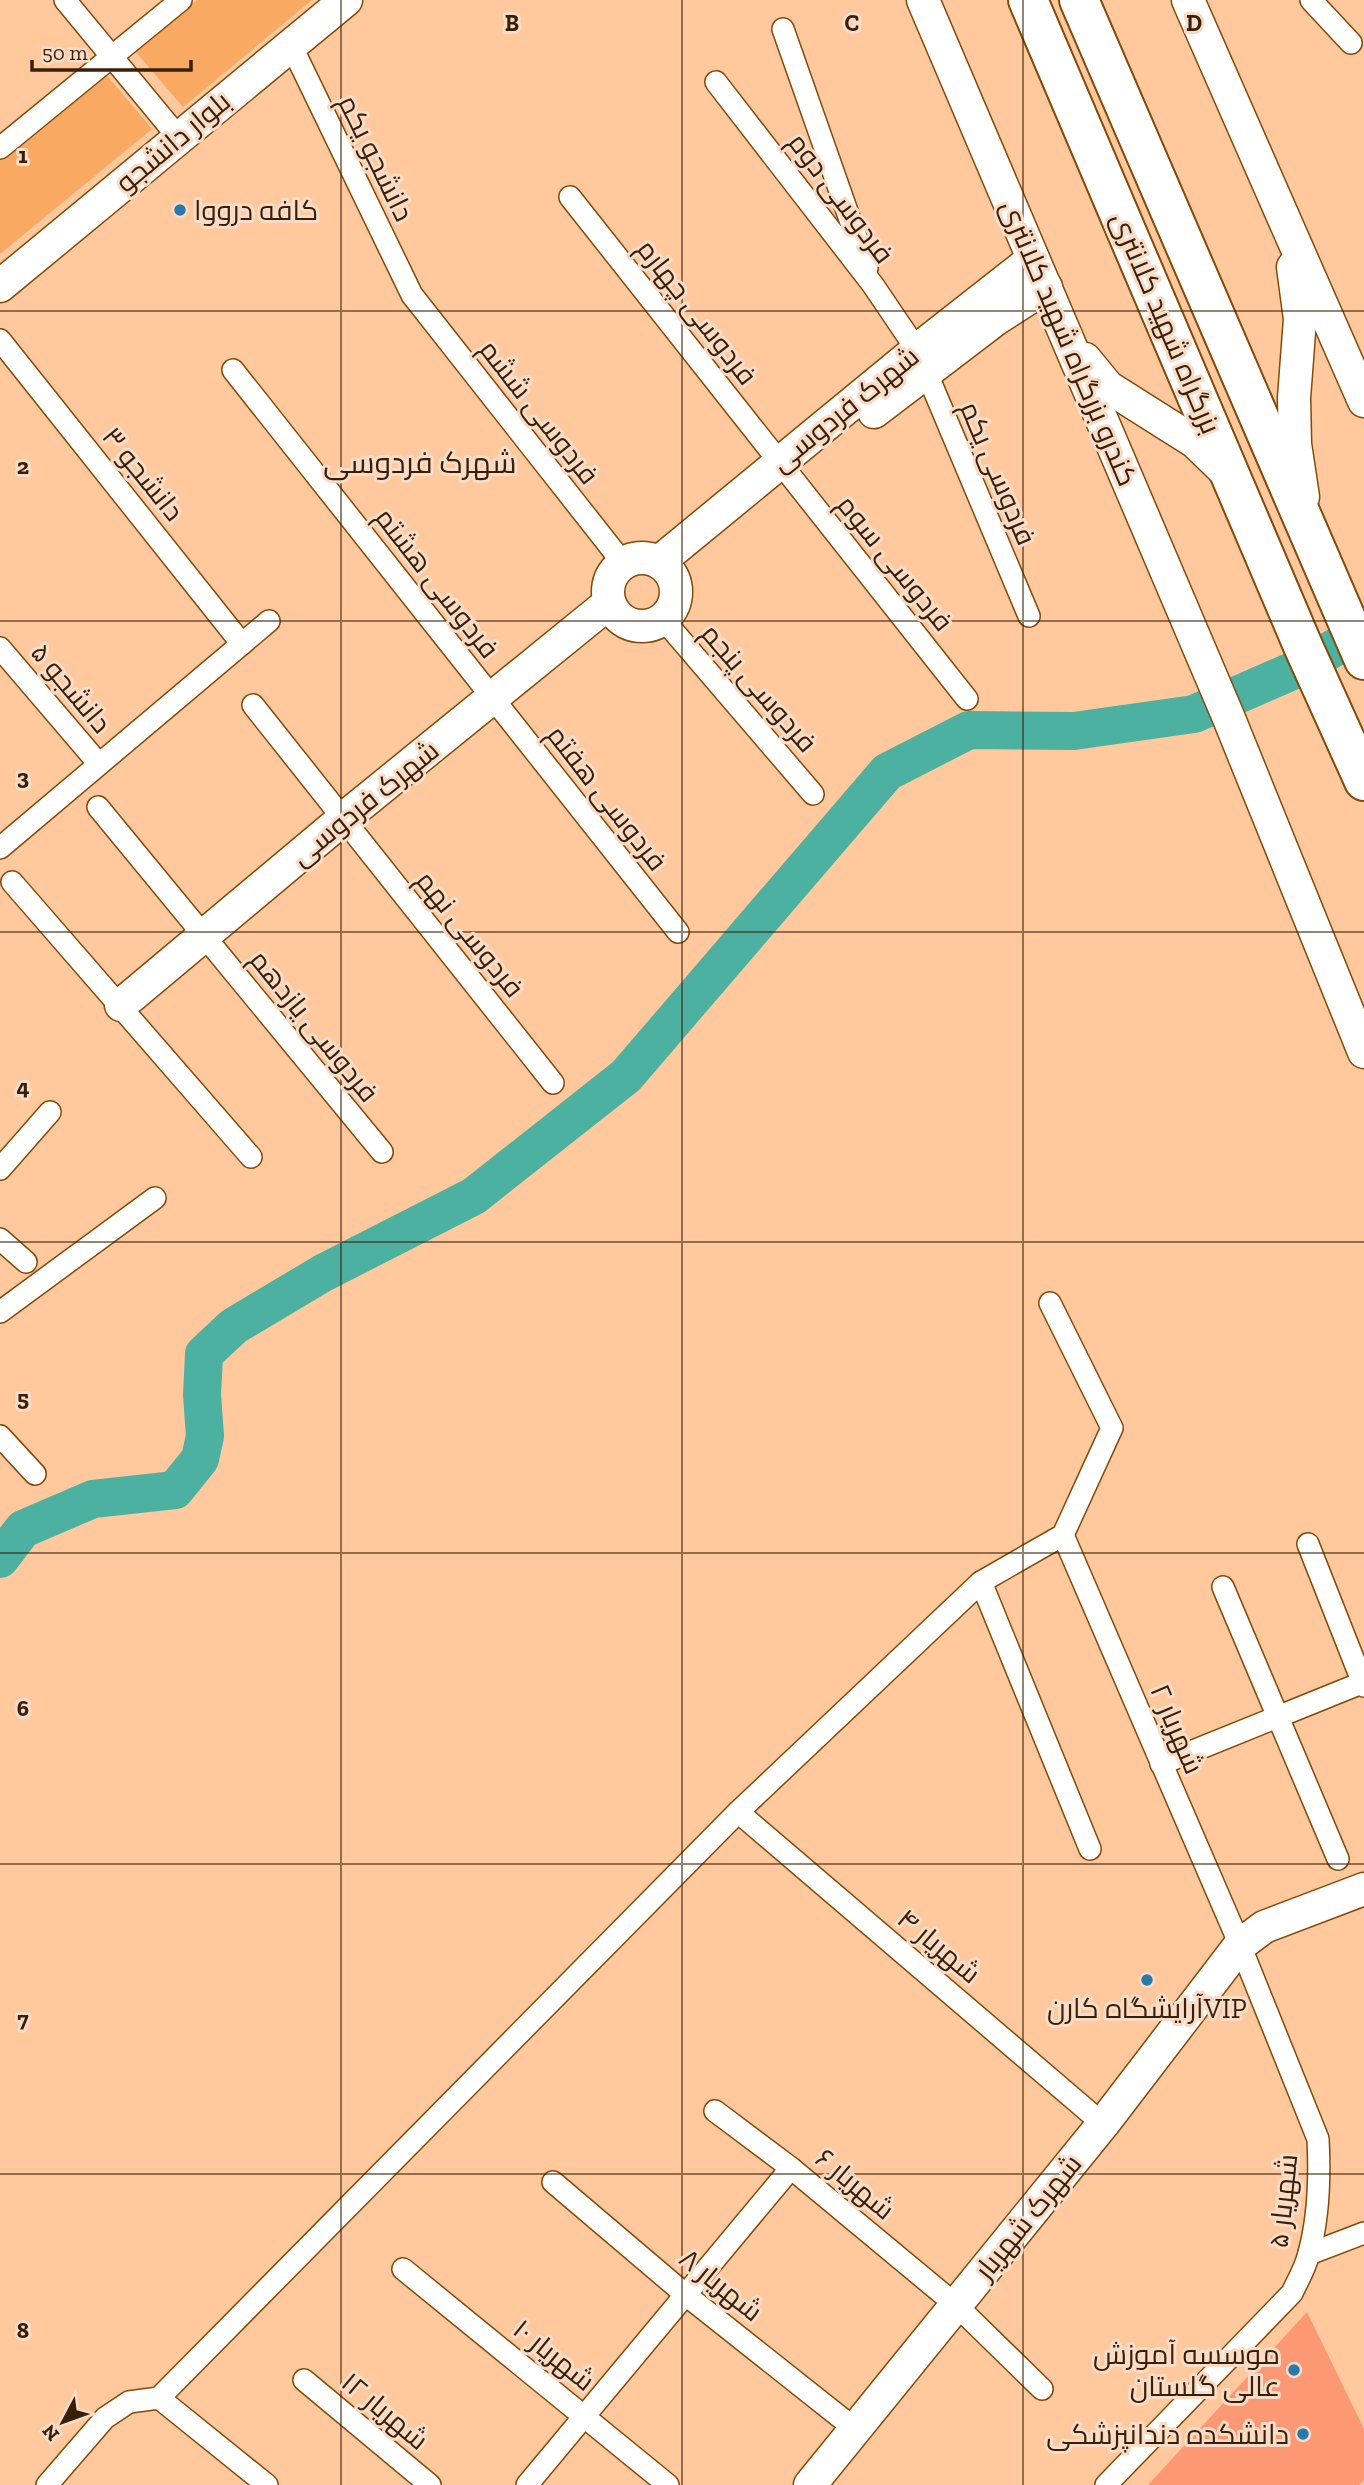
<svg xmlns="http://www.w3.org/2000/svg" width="1364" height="2485" font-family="'Zilla Slab',Cairo,serif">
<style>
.green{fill:#faa963}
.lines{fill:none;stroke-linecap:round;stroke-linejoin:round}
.river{stroke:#4cb1a0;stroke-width:38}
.building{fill:#fc9874}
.street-casing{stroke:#844907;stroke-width:24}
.secondary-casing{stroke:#844907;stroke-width:35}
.highway-casing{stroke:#844907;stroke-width:42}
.street{stroke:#fff;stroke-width:21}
.secondary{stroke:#fff;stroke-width:32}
.highway{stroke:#fff;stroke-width:38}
.grid{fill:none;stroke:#381f07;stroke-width:2;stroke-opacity:0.55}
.poi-dot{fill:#2979aa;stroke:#f8dcc7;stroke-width:2.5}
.labels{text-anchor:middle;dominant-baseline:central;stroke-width:6;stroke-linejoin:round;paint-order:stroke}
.street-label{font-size:28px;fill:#381f07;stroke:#f8dcc7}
.poi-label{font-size:28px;fill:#381f07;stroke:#f8dcc7;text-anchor:end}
.neighbourhood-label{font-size:30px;fill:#381f07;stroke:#f8dcc7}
.grid-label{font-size:23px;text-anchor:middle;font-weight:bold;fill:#381f07;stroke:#f8dcc7;stroke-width:6;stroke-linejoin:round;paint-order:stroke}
</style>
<rect width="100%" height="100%" fill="#ffc99d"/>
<g class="green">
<path d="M197 0H312L183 107 135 51Z"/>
<path d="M104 72 152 129 0 254V158Z"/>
</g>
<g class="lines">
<path class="river" d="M0 1559 23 1529 93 1499 175 1490 200 1459 205 1436 202 1395 204 1354 234 1326 323 1273 474 1196 626 1076 887 772 969 730 1074 731 1194 714 1299 668 1364 631"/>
</g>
<path class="building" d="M1307 2312 1364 2429V2480L1359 2485H1148Z"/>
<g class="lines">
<g class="street-casing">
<g id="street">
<path d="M65 0 179 138"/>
<path d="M1311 0 1351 43"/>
<path d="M783 29 867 268"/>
<path d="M291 45 412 295 623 563"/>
<path d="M716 82 873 285 917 350 1029 616"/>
<path d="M0 148 181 0"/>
<path d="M570 197 967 699"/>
<path d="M0 340 242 644"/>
<path d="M233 370 678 932"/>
<path d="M663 619 813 794"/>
<path d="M0 648 99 764"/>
<path d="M253 705 553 1083"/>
<path d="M98 807 382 1152"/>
<path d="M0 848 269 621"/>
<path d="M12 882 251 1157"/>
<path d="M0 1169 50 1112"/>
<path d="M0 1239 26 1262"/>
<path d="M0 1312 155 1198"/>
<path d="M0 1436 35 1474"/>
<path d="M1063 1535 1240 1945 1318 2139C1320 2177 1319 2216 1309 2253 1306 2267 1298 2280 1292 2293L1106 2485"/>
<path d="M1308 1544 1364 1686"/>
<path d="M981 1582 1090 1849"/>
<path d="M1223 1587 1338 1859"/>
<path d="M1161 1764 1364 1682"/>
<path d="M738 1812 1103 2124"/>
<path d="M715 2111 791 2168 956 2305 1042 2389"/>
<path d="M553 2182 686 2295 855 2429"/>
<path d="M1309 2254 1364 2233"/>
<path d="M403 2269 668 2485"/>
<path d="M304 2380 430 2485"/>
<path d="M159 2398 267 2485"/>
<path d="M47 2485 105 2418 129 2402 159 2398 738 1812 981 1582 1063 1535 1112 1428 1050 1303"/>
<path d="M527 2485 791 2168"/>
</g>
</g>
<g class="secondary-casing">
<g id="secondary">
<path d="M923 0 1228 716 1364 1052"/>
<path d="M1188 0 1364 401"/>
<path d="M1293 267 1300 319 1294 398 1295 444 1303 497"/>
<path d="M0 286 346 0"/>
<path d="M1085 359 1108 387 1195 442 1226 472"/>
<path d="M874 412 996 319 1046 287"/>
<circle cx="642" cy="592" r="34"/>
<path d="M659 562 917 350 1033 259"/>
<path d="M121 1005 343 819 609 603"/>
<path d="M810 2485 1103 2124 1240 1945 1264 1927 1364 1889"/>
</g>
</g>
<g class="highway-casing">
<g id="highway">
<path d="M1028 0 1303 646 1364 781"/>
<path d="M1079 0 1364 660"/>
</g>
</g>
<use href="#street" class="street"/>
<use href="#secondary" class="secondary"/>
<use href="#highway" class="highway"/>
</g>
<path class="grid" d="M341 0V2485M682 0V2485M1023 0V2485M0 311H1364M0 621H1364M0 932H1364M0 1242H1364M0 1553H1364M0 1864H1364M0 2174H1364"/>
<g class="poi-dot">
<circle cx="180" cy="210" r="7"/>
<circle cx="1147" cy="1980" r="7"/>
<circle cx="1294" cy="2370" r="7"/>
<circle cx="1303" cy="2434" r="7"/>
</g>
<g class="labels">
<g class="street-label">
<text transform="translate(173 142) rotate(-40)">بلوار دانشجو</text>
<text transform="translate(376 158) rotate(64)">دانشجو یکم</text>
<text transform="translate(841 198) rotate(53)">فردوسی دوم</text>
<text transform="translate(697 312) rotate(52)">فردوسی چهارم</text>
<text transform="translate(1166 323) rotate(67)">بزرگراه شهید کلانتری</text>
<text transform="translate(1069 343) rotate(67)">کندرو بزرگراه شهید کلانتری</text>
<text transform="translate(845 409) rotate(-39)">شهرک فردوسی</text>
<text transform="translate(539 412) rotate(52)">فردوسی ششم</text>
<text transform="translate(998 473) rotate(67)">فردوسی یکم</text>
<text transform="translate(143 474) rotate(51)">دانشجو ۳</text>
<text transform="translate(895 563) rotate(51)">فردوسی سوم</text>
<text transform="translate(437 583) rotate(52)">فردوسی هشتم</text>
<text transform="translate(71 688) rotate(50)">دانشجو ۵</text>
<text transform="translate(759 688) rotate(49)">فردوسی پنجم</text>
<text transform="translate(607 798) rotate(52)">فردوسی هفتم</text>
<text transform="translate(365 803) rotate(-39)">شهرک فردوسی</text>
<text transform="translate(470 934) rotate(51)">فردوسی نهم</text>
<text transform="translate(314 1026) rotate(51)">فردوسی یازدهم</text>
<text transform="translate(1177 1729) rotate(67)">۲ شهریار</text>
<text transform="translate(939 1946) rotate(40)">شهریار ۴</text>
<text transform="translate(855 2184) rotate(40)">شهریار ۶</text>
<text transform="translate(1283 2201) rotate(-84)">۵ شهریار</text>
<text transform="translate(1028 2217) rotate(-51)">شهرک شهریار</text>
<text transform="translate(721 2285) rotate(39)">شهریار ۸</text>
<text transform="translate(554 2355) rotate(39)">شهریار ۱۰</text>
<text transform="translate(385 2411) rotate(40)">شهریار ۱۲</text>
</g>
<g class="poi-label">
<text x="194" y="210" text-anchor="start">کافه درووا</text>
<text x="1147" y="2008" text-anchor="middle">آرایشگاه کارنVIP</text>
<text x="1280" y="2354">موسسه آموزش<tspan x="1280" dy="32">عالی گلستان</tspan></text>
<text x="1289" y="2434">دانشکده دندانپزشکی</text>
</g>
<g class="neighbourhood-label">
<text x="420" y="463">شهرک فردوسی</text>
</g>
</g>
<g class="grid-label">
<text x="512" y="31">B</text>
<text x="852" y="31">C</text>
<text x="1194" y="31">D</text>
<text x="23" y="163">1</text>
<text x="23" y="474">2</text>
<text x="23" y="785">3</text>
<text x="23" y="1095">4</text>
<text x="23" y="1406">5</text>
<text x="23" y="1716">6</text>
<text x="23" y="2027">7</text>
<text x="23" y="2338">8</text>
</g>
<g transform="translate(63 2422) rotate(229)" stroke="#f8dcc7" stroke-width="5" paint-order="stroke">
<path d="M0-5L12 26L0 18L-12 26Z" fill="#381f07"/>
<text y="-10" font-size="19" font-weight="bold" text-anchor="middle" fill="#381f07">N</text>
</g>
<path d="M32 60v10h159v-10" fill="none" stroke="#381f07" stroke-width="3.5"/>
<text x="42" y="60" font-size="21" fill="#381f07" stroke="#f8dcc7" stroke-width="5" paint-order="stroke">50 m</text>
</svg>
